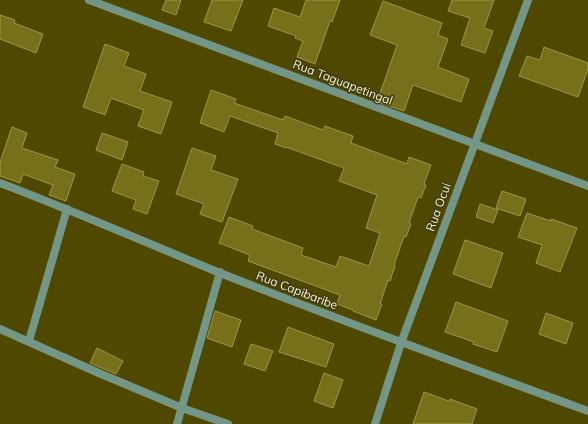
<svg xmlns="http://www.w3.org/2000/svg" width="588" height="424" font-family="Mulish,sans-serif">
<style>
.building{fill:#776f19;stroke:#9d9645}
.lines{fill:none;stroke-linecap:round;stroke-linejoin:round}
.minor{stroke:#749686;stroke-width:8}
.labels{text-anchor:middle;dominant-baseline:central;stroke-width:3;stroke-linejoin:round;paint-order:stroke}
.street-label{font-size:12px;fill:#f4f1ca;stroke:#413d12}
</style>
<rect width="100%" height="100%" fill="#4e4801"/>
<g class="building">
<path d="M166 0H181L176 15 162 10Z"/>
<path d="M212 0H243L231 31 204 22Z"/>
<path d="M306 0H340L332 22 330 21 315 64 297 57 303 41 295 38 296 36 268 26 274 8 300 17Z"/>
<path d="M452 0H494L484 28 493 31 485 53 461 45 470 18 448 11Z"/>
<path d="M383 1 442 23 438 35 448 39 438 67 469 79 461 102 413 85 404 111 377 102 397 45 370 35Z"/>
<path d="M0 15 15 20 14 23 43 34 36 53 0 39Z"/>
<path d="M105 44 129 53 124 66 146 74 140 91 172 102 161 134 138 126 144 110 111 98 105 115 83 107Z"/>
<path d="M544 47 588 63V69L578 97 519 76 527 56 540 60Z"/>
<path d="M211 90 236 99 234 103 283 120 285 116 323 130 325 126 353 136 351 143 407 164 409 157 431 165 424 184 426 185 421 198 418 197 409 223 411 224 406 237 404 236 394 265 395 266 390 281 388 280 380 304H382L376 320 353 311V310L337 304 340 295 248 261 250 255 219 243 229 217 253 226 252 229 303 248 301 255 336 267 340 256 369 266 380 233 366 228 377 195 339 181 344 168 286 147V148L275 144 278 133 230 116 224 132 200 123Z"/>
<path d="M12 127 27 133 22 148 58 160 55 167 75 174 66 201 49 195 53 185 23 174 20 183 0 176V162Z"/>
<path d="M102 133 128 142 122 160 96 150Z"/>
<path d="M192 148 216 156 211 170 238 179 222 222 200 214 204 204 176 194Z"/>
<path d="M122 164 144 172 143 176 159 181 147 214 133 209 136 200 112 191Z"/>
<path d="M502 191 526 199 520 216 496 208Z"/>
<path d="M480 204 498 210 493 223 476 217Z"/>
<path d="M527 213 551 221V219L577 228 560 272 536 263 542 245 518 237Z"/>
<path d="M465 240 503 253 491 288 453 274Z"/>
<path d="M456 302 508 321 497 352 473 344 474 342 445 332Z"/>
<path d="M215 311 241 320 232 347 207 338Z"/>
<path d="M546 313 573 323 566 344 539 334Z"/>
<path d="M288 327 334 344 326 367 279 352Z"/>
<path d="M251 344 273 351 265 371 244 364Z"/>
<path d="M97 348 123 361 116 374 90 363Z"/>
<path d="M324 373 343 380 333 408 314 401Z"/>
<path d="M424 392 449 401 450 399 477 409 472 424H413Z"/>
</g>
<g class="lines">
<g class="minor">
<path d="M89 0 588 186"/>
<path d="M0 183C74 211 147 243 220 273 342 321 465 366 588 411"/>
<path d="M0 329 101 374 182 408 228 424"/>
<path d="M29 341 67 209"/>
<path d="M177 424 220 272"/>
<path d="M375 424 401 343 528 0"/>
</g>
</g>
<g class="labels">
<g class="street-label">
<text transform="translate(343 82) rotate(21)">Rua Taguapetingal</text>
<text transform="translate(438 207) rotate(-70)">Rua Ocui</text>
<text transform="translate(297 290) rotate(21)">Rua Capibaribe</text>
</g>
</g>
</svg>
